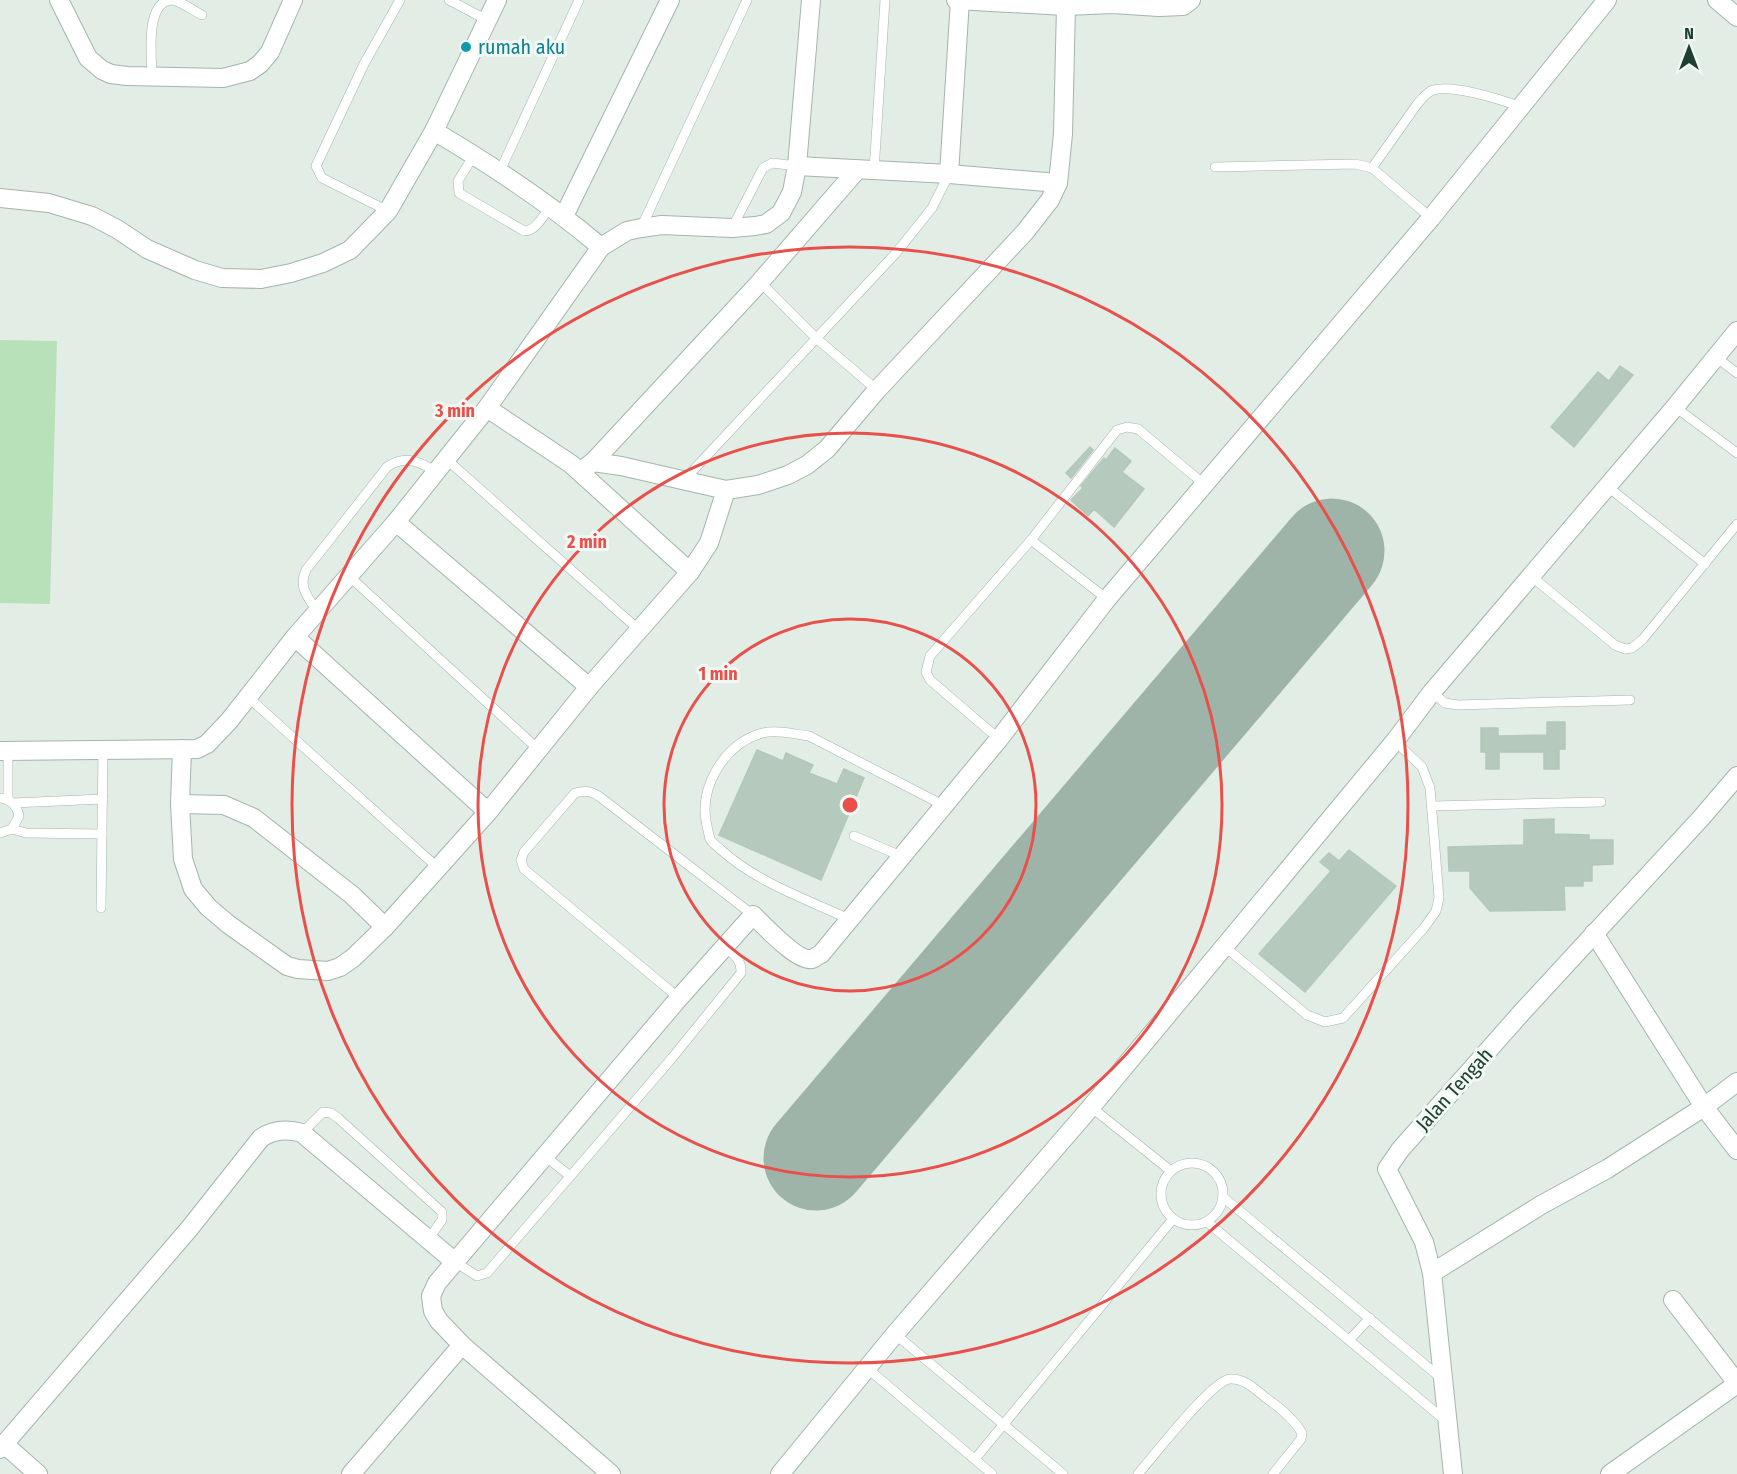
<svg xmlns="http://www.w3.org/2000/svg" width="1737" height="1474" font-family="'Fira Sans Condensed',sans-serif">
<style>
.grass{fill:#b8e1ba}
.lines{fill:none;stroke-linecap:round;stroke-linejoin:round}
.runway{stroke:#9eb4a8;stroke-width:105}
.building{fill:#b6c9bd;stroke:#b3c8bb;stroke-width:1.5}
.lane-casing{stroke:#a3b6ab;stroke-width:10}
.street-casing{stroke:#a3b6ab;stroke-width:20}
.lane{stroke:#fff;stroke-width:9}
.street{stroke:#fff;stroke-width:18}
.ring{fill:none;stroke:#e9504b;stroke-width:3}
.culture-dot{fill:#0f9aa8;stroke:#f2f9f4;stroke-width:2}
.labels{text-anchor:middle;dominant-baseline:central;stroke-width:6;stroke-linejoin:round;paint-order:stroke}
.culture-label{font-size:20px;fill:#0d838f;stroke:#f2f9f4;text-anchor:start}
.street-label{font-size:20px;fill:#1f4030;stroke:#f2f9f4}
.centre{fill:#e9504b;stroke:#f2f9f4;stroke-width:3}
.ring-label{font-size:18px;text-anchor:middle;font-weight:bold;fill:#e9504b;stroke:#f2f9f4;stroke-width:6;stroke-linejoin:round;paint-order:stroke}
</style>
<rect width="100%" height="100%" fill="#e1ede5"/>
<path class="grass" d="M0 340 57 341 50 604 0 603Z"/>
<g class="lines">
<path class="runway" d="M816 1158 1332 551"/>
</g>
<g class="building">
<path d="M1620 366 1633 375 1574 447 1551 427 1598 372 1609 381Z"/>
<path d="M1090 447 1093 450 1071 478 1066 473Z"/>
<path d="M1115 448 1131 461 1122 472 1144 489 1114 527 1094 509 1088 516 1071 500 1083 488 1081 486 1104 458 1106 460Z"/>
<path d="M1547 722H1565V749H1559V769H1544V752H1499V769H1486V752H1481V728H1498V736L1547 735Z"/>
<path d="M757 750 783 761 786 753 813 765 809 773 837 784 844 769 864 778 821 880 719 835Z"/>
<path d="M1554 819V834L1589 835V840H1613V864L1592 865V881H1583V886H1564L1565 910 1490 911 1470 888V871H1449L1448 847 1524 845V820Z"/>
<path d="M1349 850 1396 886 1305 992 1259 954 1331 871 1320 862 1329 853 1339 861Z"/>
</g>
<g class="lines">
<g class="lane-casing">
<g id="lane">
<path d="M449 0 487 20"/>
<path d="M152 76C152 58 144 0 173 0 182 2 194 11 202 15"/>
<path d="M474 155 458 181 459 193 524 231C536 231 543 216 550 207"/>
<path d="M1215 167 1355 164 1372 168 1431 218"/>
<path d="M1372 168 1418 103C1423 98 1427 92 1433 90 1453 84 1502 100 1522 107"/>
<path d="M500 171 579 0"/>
<path d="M874 171 885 0"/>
<path d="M388 211 322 178 316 166 364 64 400 0"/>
<path d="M641 228 747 0"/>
<path d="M732 228 763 168 772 163 797 166"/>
<path d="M760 282 816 338 877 390"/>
<path d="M1717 358 1737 373"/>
<path d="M1675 407 1737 453"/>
<path d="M445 458 638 629"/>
<path d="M685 479 896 253 932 208 949 174"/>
<path d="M1608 487 1705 564"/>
<path d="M1031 540 1117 430 1127 427 1138 429 1205 485"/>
<path d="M1531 576 1615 645 1625 649 1632 648 1643 639 1737 524"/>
<path d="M350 577 538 749"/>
<path d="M318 612C308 598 298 587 306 570L387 467C405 455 418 461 435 471"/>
<path d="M1432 692 1445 703 1458 705 1630 700"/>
<path d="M248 697 437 867"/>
<path d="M999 739 930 680 926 672 930 656 1031 540 1107 599"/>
<path d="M8 750V799"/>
<path d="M0 798C11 799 17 805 19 816L12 829 0 833"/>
<path d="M13 803 103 799"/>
<path d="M1433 806 1601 802"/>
<path d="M12 829 26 833 102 834"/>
<path d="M854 836 901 856"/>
<path d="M101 908 103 750"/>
<path d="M849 919C806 899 756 882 720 849 717 846 712 843 710 839 709 836 708 830 707 826 698 789 723 746 759 734 775 729 794 734 809 736L943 805"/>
<path d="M1224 946 1307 1015 1325 1022 1343 1018 1424 928 1436 911 1439 898 1430 788 1422 767 1395 741"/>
<path d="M679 998 524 869 521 860 524 852 575 793C586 790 591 791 600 797L753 915"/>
<path d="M1091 1107 1171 1171"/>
<path d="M302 1133 323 1112 331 1113 338 1118 442 1212V1220L428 1240"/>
<path d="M545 1156 570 1176"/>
<circle cx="1192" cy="1194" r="31"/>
<path d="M1223 1197 1441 1378"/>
<path d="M1207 1222 1446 1421"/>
<path d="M455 1262 477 1276 487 1273 672 1058 741 973C742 960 734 955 725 947"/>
<path d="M895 1334 1063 1474"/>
<path d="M1350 1339 1370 1318"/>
<path d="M867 1368 992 1474"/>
<path d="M975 1459 1173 1219"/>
<path d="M1138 1474C1153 1457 1212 1380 1230 1379 1245 1378 1256 1390 1266 1398 1279 1407 1294 1419 1302 1433L1301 1439 1273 1474"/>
</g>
</g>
<g class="street-casing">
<g id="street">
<path d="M59 0 88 58 102 70 111 74 127 76 223 78 250 71 260 64 270 52 293 0"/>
<path d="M956 0 1066 6 1113 4 1159 7 1183 6 1191 0"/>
<path d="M1717 0 1737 17"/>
<path d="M434 131C493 166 549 203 601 247"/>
<path d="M797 166 949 174 1058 183"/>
<path d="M949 174 960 0"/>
<path d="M0 198 49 203 92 216 117 229 147 249 195 270 222 278 261 279 291 273 323 263 350 250 388 211 434 131 497 0"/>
<path d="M564 216 670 0"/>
<path d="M487 408 571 464 690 572"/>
<path d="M580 472 593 462 760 282 857 170"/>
<path d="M726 490 758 485 788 475 807 465 827 449 877 390 1025 232 1050 200 1058 183 1063 134 1066 6"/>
<path d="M396 522 589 687"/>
<path d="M295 637 488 812"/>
<path d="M182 749 180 804 183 859 193 889 208 907 228 924 287 966 298 969 328 971 340 967 353 958 385 927 488 812 589 687 690 572 709 543 726 490 621 466 593 462"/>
<path d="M0 751 197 749 207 744 229 721 295 637 396 522 487 408 601 247 627 231 641 228 662 225 732 228 755 226 766 224 781 213 792 192 797 166 811 0"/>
<path d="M180 804 224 805 254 818 352 895 385 927"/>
<path d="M1594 933 1704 1107 1737 1150"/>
<path d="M1432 1273 1541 1205 1607 1169 1704 1107 1737 1082"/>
<path d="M1673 1300 1737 1383"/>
<path d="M4 1444 38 1474"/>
<path d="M0 1449 189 1229 261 1138C273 1130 288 1129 302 1133L455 1262"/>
<path d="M351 1474 462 1345"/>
<path d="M611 1474 462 1345 439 1321 433 1311 431 1296 437 1283 679 998 753 915C764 925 797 962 812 959 815 958 818 955 821 954L999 739 1107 599 1431 218 1607 0"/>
<path d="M780 1474 895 1334 1091 1107 1395 741 1432 692 1675 407 1737 331"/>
<path d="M1453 1474 1432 1273 1424 1242 1387 1169 1400 1150 1523 1011 1702 817 1737 776"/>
<path d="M1610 1474 1737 1384"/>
</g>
</g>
<use href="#lane" class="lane"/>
<use href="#street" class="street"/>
</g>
<g class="ring">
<circle cx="850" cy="805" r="186"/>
<circle cx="850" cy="805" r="372"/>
<circle cx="850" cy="805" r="558"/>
</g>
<circle class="culture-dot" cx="466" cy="47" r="6"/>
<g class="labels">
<g class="culture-label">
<text x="478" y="47">rumah aku</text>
</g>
<g class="street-label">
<text transform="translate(1454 1089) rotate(-48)">Jalan Tengah</text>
</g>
</g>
<circle cx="850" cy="805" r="9" class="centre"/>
<g class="ring-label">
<text x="455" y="417">3 min</text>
<text x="587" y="548">2 min</text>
<text x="718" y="680">1 min</text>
</g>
<g transform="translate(1689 48)" stroke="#f2f9f4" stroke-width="4.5" paint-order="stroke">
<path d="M0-4.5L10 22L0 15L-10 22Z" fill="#1f4030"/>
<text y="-9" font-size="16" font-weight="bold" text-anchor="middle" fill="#1f4030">N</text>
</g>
</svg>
